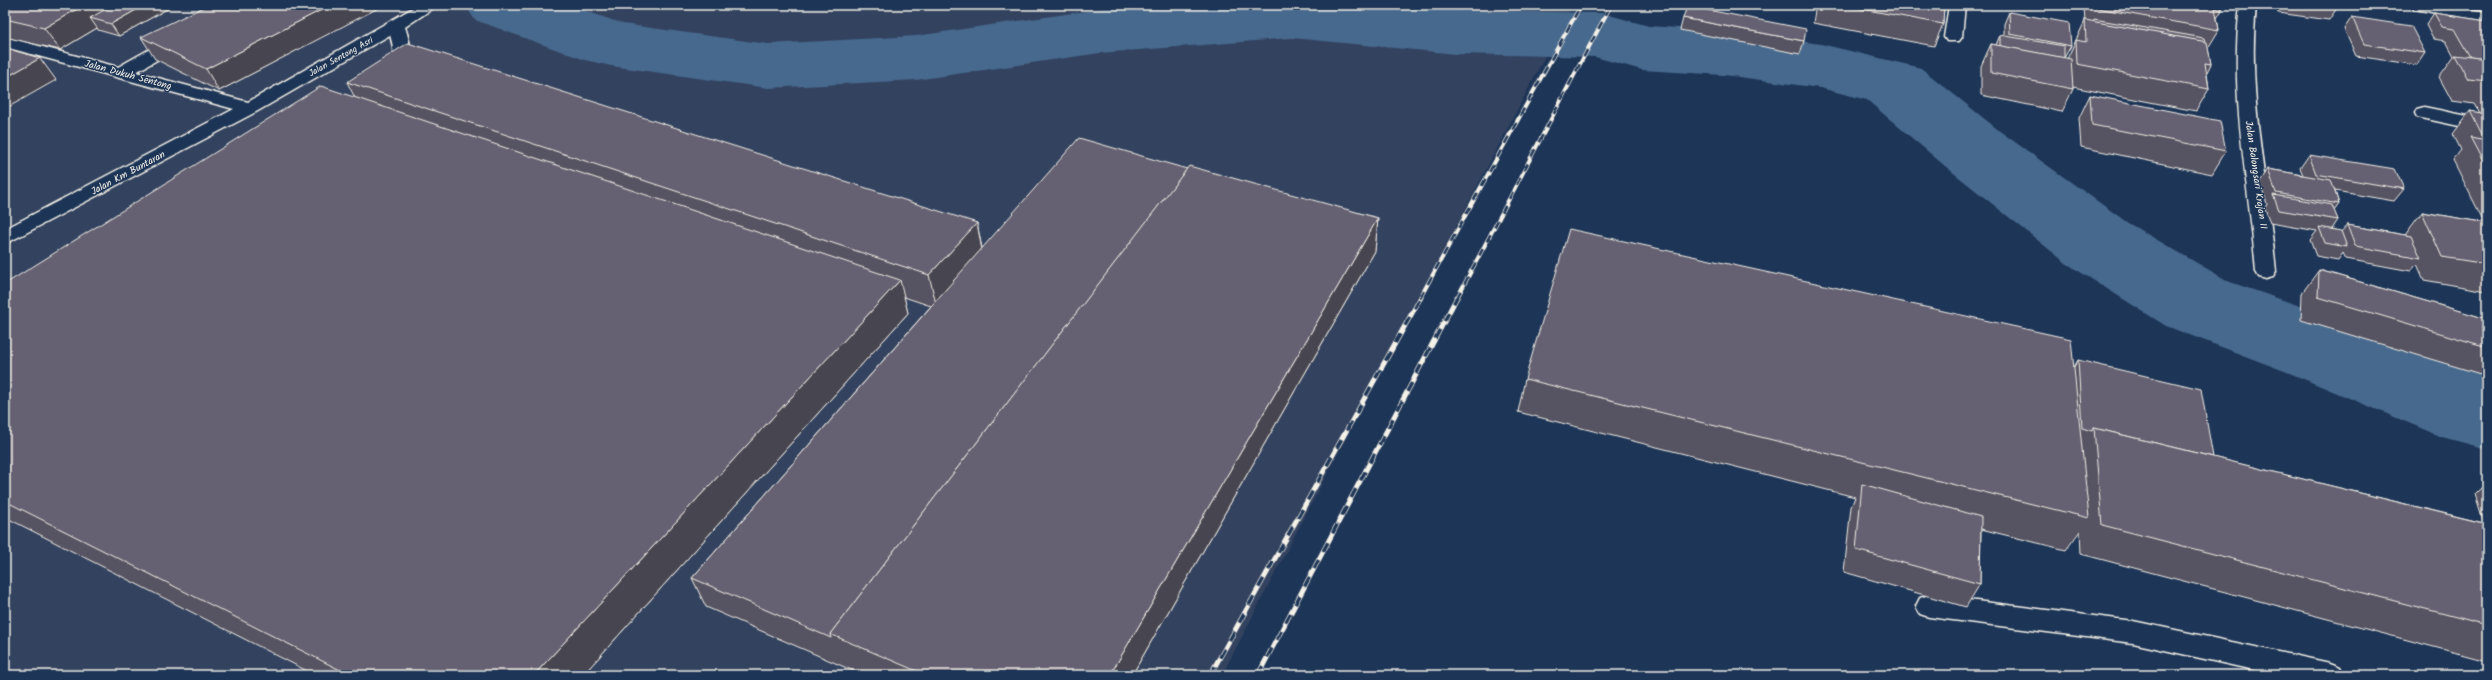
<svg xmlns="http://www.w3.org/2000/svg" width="2492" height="680" font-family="Kalam,sans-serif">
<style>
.built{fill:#33425f}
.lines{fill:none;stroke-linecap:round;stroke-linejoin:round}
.river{fill:#46698d;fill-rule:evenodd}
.lane-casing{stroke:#f4f1e8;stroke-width:3}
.street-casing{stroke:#f4f1e8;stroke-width:3}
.lane{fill:#1d3557;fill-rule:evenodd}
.street{fill:#1d3557;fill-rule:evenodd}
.rail-far1-casing{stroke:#f4f1e8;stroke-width:4}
.rail-casing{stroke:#f4f1e8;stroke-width:5}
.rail-far1{stroke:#1d3557;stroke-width:2.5;stroke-dasharray:8;stroke-linecap:butt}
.rail{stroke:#1d3557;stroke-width:3.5;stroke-dasharray:10;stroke-linecap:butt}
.wall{fill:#575362;stroke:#f4f1e8}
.shaded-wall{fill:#474450;stroke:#f4f1e8}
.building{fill:#656172;stroke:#f4f1e8}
.labels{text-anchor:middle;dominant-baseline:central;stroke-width:3;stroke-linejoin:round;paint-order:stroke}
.far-street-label{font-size:9px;fill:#f4f1e8;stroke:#1d3557}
.street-label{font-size:10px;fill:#f4f1e8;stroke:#1d3557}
</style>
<rect width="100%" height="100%" fill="#1d3557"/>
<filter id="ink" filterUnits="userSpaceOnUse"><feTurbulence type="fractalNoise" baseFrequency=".025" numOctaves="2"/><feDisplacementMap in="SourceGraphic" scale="8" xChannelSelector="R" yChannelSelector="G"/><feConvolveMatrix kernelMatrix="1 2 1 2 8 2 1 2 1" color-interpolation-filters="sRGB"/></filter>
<g filter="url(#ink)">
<path class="built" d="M5 5H1572L1222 675H5Z"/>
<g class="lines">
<path class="river" d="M465 5H569L623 24 768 44 916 36 1100 9 1160 5H1397L1456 10 1602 13 1649 26 1724 31 1821 44 1921 68 2001 132 2128 223 2230 282 2353 324 2487 376V449L2442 437 2287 372 2166 326 2066 263 1945 166 1867 100 1820 88 1724 75 1642 70 1595 57 1456 54 1292 38 1100 53 916 80 768 88 611 66 585 60 475 20Z"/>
<g class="lane-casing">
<g id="lane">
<path d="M418 5H438L405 27C410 41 421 86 391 79L388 75C396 64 394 47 390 35L256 112 5 244V229L234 109 5 47V37L118 67 173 36H185L188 40 185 44 136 72 248 102Z"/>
<path d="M1929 595 2133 621 2330 663 2340 667 2344 675H2276L2133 643 1929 617 1920 614 1916 606 1920 598Z"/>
</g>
</g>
<g class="street-casing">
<g id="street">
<path d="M1949 5H1965L1962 37 1959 41H1947L1944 37Z"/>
<path d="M2240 5H2256C2247 98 2268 181 2276 272L2273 277 2266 279 2259 277 2256 272C2249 180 2229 99 2240 5Z"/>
<path d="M2412 5H2448L2487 12V22L2420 10 2414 9Z"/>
<path d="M2424 107 2487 120V132L2417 117 2415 113 2417 109Z"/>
</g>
</g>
<use href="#lane" class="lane"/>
<use href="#street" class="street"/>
<g class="rail-far1-casing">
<g id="rail-far1">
<path d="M1420 298 1581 5"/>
<path d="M1457 298 1611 5"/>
</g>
</g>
<g class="rail-casing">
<g id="rail">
<path d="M1210 675 1421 297"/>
<path d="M1258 675 1457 297"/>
</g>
</g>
<use href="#rail-far1" class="rail-far1"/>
<use href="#rail" class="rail"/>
</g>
<g class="wall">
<path d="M5 5H174L119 36 98 30 97 28 60 50 5 37Z"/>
<path d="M1816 5H1944L1943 24 1934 46 1813 23Z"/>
<path d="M2073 5H2221L2222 10 2217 18 2219 30 2208 48 2211 64 2207 72 2209 89 2196 111 2073 87V89L2062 112 1981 95V66L1991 44 1996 45 2000 35H2004V24L2009 12 2071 46 2064 58 2067 59 2085 21 2084 9 2073 7Z"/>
<path d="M2275 5H2336L2337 8 2329 20 2278 13Z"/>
<path d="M2434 13 2487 21V221L2483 220 2453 160 2461 150 2453 134 2470 111 2480 113 2475 104 2452 101 2439 77 2454 56 2446 41 2433 39 2426 25Z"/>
<path d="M2352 17 2425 53 2417 65 2356 56 2344 29Z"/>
<path d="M1683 18 1804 41 1800 54 1680 30Z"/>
<path d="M141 37 295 51 219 91 155 59Z"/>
<path d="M347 82 977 223 982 248 1187 169 1378 218 1375 251 1132 675H863L706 607 692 578 931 306 904 297 908 313 583 675H315L5 517V284L355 98Z"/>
<path d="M2090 95 2226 151 2212 174 2081 147 2079 118Z"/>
<path d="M2309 155 2404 189 2394 201 2335 191 2339 204 2334 211 2338 220 2332 229 2341 232 2347 225 2405 235 2422 212 2487 223V291L2424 280 2417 264 2411 271 2346 259 2343 253 2338 260 2316 256 2310 240 2317 231 2270 223 2265 208 2267 204 2260 182 2268 169 2303 175 2300 168Z"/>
<path d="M2319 270 2487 319V376L2301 320 2302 293Z"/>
<path d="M2078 360 2212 457 2484 523 2475 494 2487 482V661L2081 554 2080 531 2066 550 1981 529 1980 584 1966 607 1844 572 1851 507 1855 497 1518 412 1525 379 2074 367Z"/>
</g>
<g class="shaded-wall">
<path d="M84 5H135L90 18 97 28 60 50 44 28Z"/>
<path d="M145 5H174L119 36 111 24Z"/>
<path d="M331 5H384L219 91 206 69Z"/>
<path d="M40 58 56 80 5 109V78Z"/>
<path d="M1378 218 1375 251 1132 675H1110Z"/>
<path d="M977 223 983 256 937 308 929 275Z"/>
<path d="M900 280 908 313 583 675H534Z"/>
</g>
<g class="building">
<path d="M5 5H84L44 28 5 19Z"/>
<path d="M113 5H145L111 24 90 18Z"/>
<path d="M208 5H331L206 69 141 37Z"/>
<path d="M349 5H355L351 7Z"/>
<path d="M1840 5H1944L1943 24Z"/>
<path d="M2097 5H2221L2222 10 2215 8 2219 30 2097 8Z"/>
<path d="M2314 5H2336L2337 8Z"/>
<path d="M1687 6 1806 29 1804 41 1683 18Z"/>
<path d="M2009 12 2069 23 2071 46 2010 34Z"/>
<path d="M2434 13 2487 21V59L2470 57 2454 29 2442 27Z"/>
<path d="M2352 17 2411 26 2425 53 2364 44Z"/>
<path d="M2094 19 2204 38 2205 42 2094 22Z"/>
<path d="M2085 20 2207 42 2211 64 2205 63 2209 89 2077 64 2076 40 2086 42Z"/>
<path d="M2000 35 2064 46V58L2000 46Z"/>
<path d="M408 43 977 223 929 275 347 82Z"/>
<path d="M1991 44 2071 59 2073 89 1991 73Z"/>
<path d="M5 48 40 58 5 78Z"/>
<path d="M2455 55 2487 59V81L2468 79Z"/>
<path d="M321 86 900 280 534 675H350L5 501V284Z"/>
<path d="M2484 92H2487V97Z"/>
<path d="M2090 95 2220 121 2226 151 2092 125Z"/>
<path d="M2470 111 2487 114V138H2484Z"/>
<path d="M2470 137 2487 140V169Z"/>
<path d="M1079 138 1187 169 830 634 831 638 692 578Z"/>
<path d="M2309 155 2395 169 2404 189 2316 174Z"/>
<path d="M1189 166 1378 218 1110 675H926L830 634Z"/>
<path d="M2268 169 2331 180 2339 204 2276 193Z"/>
<path d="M2273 195 2332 205 2338 220 2279 210Z"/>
<path d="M2422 212 2487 223V264L2442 257Z"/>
<path d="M2347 225 2411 236 2421 258 2355 246Z"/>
<path d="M2319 227 2341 231 2347 247 2325 243Z"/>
<path d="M1569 229 2071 339 2089 518 1525 379Z"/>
<path d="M2319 270 2487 319V347L2318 297Z"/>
<path d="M2078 360 2201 389 2213 457 2094 428 2092 431 2082 428Z"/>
<path d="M2094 428 2487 524V625L2102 525Z"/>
<path d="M1862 484 1981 517 1980 584 1856 550Z"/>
</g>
</g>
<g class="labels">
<g class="far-street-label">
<text transform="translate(341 57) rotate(-29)">Jalan Sentong Asri</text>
</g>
<g class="street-label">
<text transform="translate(128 75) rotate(15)">Jalan Dukuh Sentong</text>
<text transform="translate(128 173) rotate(-28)">Jalan Km Buntaran</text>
<text transform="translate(2256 175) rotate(82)">Jalan Balongsari Krajan II</text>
</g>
</g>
<rect width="2492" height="680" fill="none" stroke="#1d3557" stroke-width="20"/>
<rect x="10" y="10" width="2472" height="660" fill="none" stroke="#f4f1e8" stroke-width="1.5" filter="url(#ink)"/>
</svg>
